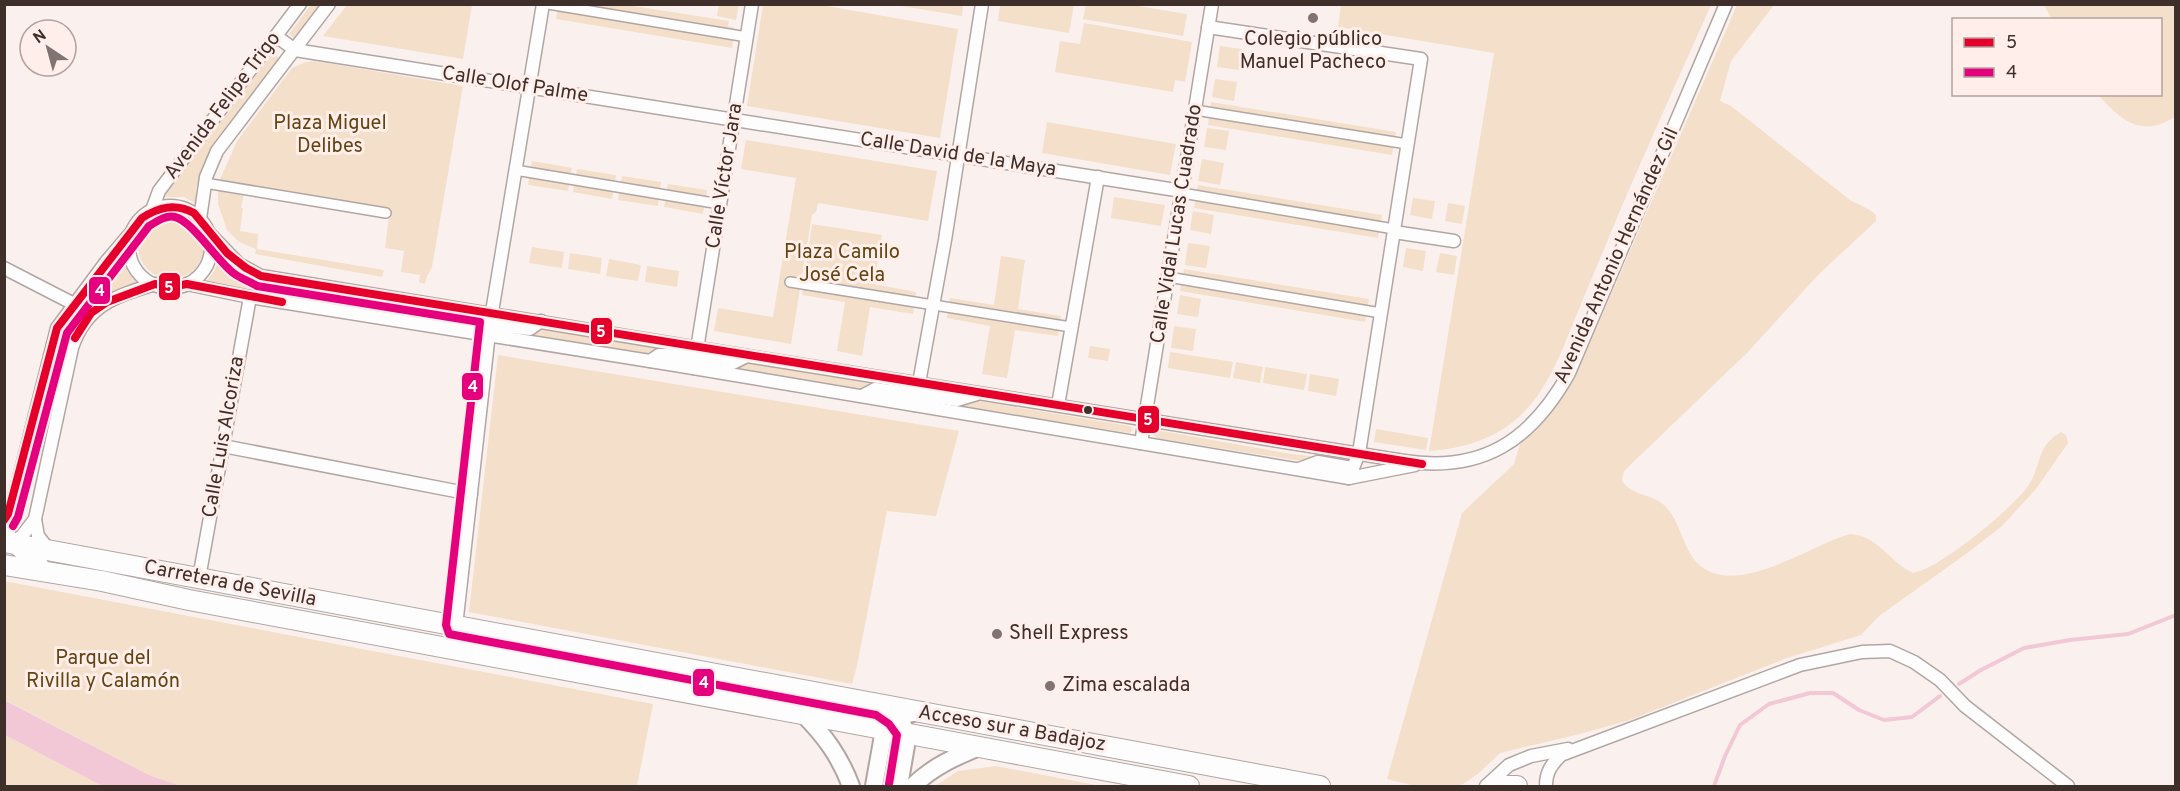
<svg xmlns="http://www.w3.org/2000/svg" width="2180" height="791" font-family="Overpass,sans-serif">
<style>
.green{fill:#f3dfca}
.water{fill:#f2c8d6}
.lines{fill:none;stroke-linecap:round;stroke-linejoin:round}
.stream{stroke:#f2c8d6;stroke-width:4}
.pedestrian-casing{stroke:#b1a6a3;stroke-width:12}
.minor-casing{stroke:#b1a6a3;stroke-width:15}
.secondary-casing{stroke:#b1a6a3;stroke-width:20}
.trunk-casing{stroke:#b1a6a3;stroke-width:22}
.pedestrian{stroke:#fefdfd;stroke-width:9}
.minor{stroke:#fefdfd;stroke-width:12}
.secondary{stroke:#fefdfd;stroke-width:16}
.trunk{stroke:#fefdfd;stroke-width:20}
.bus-1-casing{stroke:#ffeeea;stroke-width:12}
.bus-2-casing{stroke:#ffeeea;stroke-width:12}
.bus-1{stroke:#e4002b;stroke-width:8}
.bus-2{stroke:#e5007d;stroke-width:8}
.poi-dot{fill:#807370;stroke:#ffeeea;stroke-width:2}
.bus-dot{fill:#3f2f2b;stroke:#ffeeea;stroke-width:2}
.labels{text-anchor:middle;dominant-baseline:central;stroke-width:6;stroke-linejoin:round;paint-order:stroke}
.poi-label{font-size:20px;fill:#3f2f2b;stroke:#ffeeea;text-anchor:start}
.street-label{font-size:20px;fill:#3f2f2b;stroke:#ffeeea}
.park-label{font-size:20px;fill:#644310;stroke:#ffeeea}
.line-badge{stroke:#ffeeea;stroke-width:2}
.badge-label{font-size:16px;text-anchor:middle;font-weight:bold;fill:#fff}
</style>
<rect width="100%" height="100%" fill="#faf1ef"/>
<g class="green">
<path d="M311 5H321L295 39 289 34Z"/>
<path d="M347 5H472L463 59 323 36Z"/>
<path d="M558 5H627L729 21 728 26 735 28 732 48 556 19Z"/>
<path d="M719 5H739L736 20 717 16Z"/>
<path d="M763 5H821L958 29 940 138 747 106Z"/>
<path d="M895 5V4L963 5 962 16Z"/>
<path d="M1000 5H1074L1069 33 998 21Z"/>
<path d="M1086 5H1132L1187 14 1183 36 1083 19Z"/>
<path d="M1341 5H1711C1676 84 1640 162 1607 242 1596 268 1585 295 1574 321 1561 354 1548 387 1524 412 1499 438 1463 449 1429 451L1494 53 1338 27Z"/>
<path d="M1737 5H1774L1731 61 1720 101 1731 106 1850 200 1870 210 1876 215V221L1818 275 1748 352 1624 471 1622 481C1635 498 1652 493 1665 506 1679 519 1682 543 1693 558 1728 605 1809 545 1850 534 1878 535 1889 562 1913 573 1919 571 1926 569 1931 566 1955 554 2013 508 2028 486 2042 465 2036 446 2061 432L2066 435 2068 443 2036 489 2002 526 1966 554 1879 616 1861 635 1787 658 1630 720 1580 734 1500 753 1479 773 1460 786H1415L1387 779 1462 513 1514 464 1520 444 1537 430 1574 380Z"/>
<path d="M2044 5H2175V117C2140 138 2123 121 2098 95L2160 94V20L2052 19Z"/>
<path d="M1084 23 1192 42 1185 82 1175 80 1173 92 1055 72 1060 41 1080 44Z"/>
<path d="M1220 46 1242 49 1239 70 1217 67Z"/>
<path d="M273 53 279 58 204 162 196 188 198 205 184 197H164Z"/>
<path d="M315 61 463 86 432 267 427 276 425 284 419 282 420 275 401 272 404 251 385 248 389 216 244 193 241 208H243L240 231 258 234 257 249 384 270 382 277 255 254 256 249 239 242 227 230 218 204V184L237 141 292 68 306 62Z"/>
<path d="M1215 79 1237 82 1234 101 1212 97Z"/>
<path d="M1211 102 1396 132 1392 155 1208 125Z"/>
<path d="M1047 122 1176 144 1170 175 1042 153Z"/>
<path d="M1207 128 1229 131 1226 150 1204 147Z"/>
<path d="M746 140 937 171 928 221 818 203 816 212 812 215 791 344 714 331 718 308 773 317 796 178 741 169Z"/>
<path d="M1202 159 1224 163 1220 185 1198 181Z"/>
<path d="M532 161 572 168 568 191 528 185Z"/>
<path d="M577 169 616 175 612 199 573 192Z"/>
<path d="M622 176 661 182 658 206 618 200Z"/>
<path d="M668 184 707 190 703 214 664 207Z"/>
<path d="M1198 185 1382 215 1378 238 1194 208Z"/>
<path d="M1114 197 1165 205 1161 226 1111 218Z"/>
<path d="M1413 198 1435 201 1432 219 1410 215Z"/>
<path d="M1448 203 1465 206 1462 224 1445 221Z"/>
<path d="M1193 211 1214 215 1211 234 1190 230Z"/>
<circle cx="171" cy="246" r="33"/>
<path d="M812 224 882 235 874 284 916 292 913 314 870 307 862 356 837 351 845 302 802 295Z"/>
<path d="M1188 243 1210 246 1206 268 1185 265Z"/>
<path d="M532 247 564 252 562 268 529 263Z"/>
<path d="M1406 248 1426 251 1423 271 1403 267Z"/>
<path d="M570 253 602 258 600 274 568 269Z"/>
<path d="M1440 253 1457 256 1454 275 1436 272Z"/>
<path d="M121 255 127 271 138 284C76 299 68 332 54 388 48 414 42 439 36 465H34L31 453 60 338Z"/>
<path d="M219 256 239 273 261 282 449 314 448 316 435 320 206 282 215 270Z"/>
<path d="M1001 256 1025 260 1018 309 1061 316 1058 336 1015 330 1007 378 982 374 990 326 947 318 950 298 994 305Z"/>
<path d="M609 259 641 265 638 281 606 276Z"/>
<path d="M647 266 679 271 677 287 645 282Z"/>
<path d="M1184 269 1369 299 1365 322 1180 291Z"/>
<path d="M1180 295 1201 299 1198 317 1177 314Z"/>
<path d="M1174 326 1196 329 1193 351 1171 348Z"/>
<path d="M543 329 660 349V350L645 354 529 335Z"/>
<path d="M1090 346 1110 349 1108 361 1088 358Z"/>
<path d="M1170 352 1233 362 1230 378 1168 368Z"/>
<path d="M498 355 959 431 936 516 887 511 857 666 852 684 469 612Z"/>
<path d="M1236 362 1263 367 1260 383 1233 378Z"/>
<path d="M746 363 875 384 862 390 732 368Z"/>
<path d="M1265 367 1307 374 1304 390 1263 383Z"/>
<path d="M1310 374 1339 379 1336 396 1308 391Z"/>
<path d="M972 400 1130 426 1133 430 1129 433 959 406Z"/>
<path d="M1376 429 1428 438 1426 450 1374 442Z"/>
<path d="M1156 430 1291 454 1320 457 1307 462 1156 438 1153 433Z"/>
<path d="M4 581 653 704 637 786H181L149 775 5 700Z"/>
<path d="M5 735 102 786H5Z"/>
<path d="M996 766 1101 786H935L958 771Z"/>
</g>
<path class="water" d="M4 700 149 775 181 786H102L5 735Z"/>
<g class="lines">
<g class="stream">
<path d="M1959 684 1981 670 2024 648 2070 640 2128 634 2176 615"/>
<path d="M1714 786 1725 756 1740 725 1769 704 1810 693H1833L1859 710 1884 720 1912 717 1940 696"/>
</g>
<g class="pedestrian-casing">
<g id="pedestrian">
<path d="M548 4 747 37"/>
<path d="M1195 110 1407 144"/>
<path d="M515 170 720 204"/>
<path d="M205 183 386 213"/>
<path d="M1182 193 1394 229"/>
<path d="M1168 277 1381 313"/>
<path d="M790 282 1071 327"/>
</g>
</g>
<g class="minor-casing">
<g id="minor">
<path d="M1208 27 1421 59 1359 453 1349 478"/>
<path d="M276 36 295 50 1182 191"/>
<circle cx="170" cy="247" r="41"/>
<path d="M152 210 159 191 300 4"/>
<path d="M200 219 206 177 217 151 329 4"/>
<path d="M1394 232 1454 241"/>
<path d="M209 233 239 264 261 276 747 356 1404 461C1482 473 1531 441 1569 373L1726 4"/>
<path d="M4 268 74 304"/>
<path d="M187 284 250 297 675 365 1349 478 1415 465"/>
<path d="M435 326 445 320 530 329 541 321"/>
<path d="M650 361 659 355H667L733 363 747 356"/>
<path d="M694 368 752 4"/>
<path d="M862 396 875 389 957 400 977 394"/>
<path d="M915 405 945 240 982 4"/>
<path d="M1058 405 1098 177"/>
<path d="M1141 443 1212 4"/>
<path d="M223 446 471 494"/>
<path d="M1299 469 1318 462 1352 468"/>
<path d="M35 519 38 536 49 550"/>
<path d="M9 544 22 536 35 519 72 348C86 305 116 296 155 284"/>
<path d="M42 564C21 558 7 545 8 522L57 328 106 262 134 229"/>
<path d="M199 578 250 297"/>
<path d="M456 626 490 324 543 4"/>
<path d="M1486 786 1509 765 1531 756 1568 749"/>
<path d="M1546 786C1546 772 1551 765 1561 755L1800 665 1862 652 1890 651 1914 662 1940 680 1965 706 2068 786"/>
</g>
</g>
<g class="secondary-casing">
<g id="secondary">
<path d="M803 714C825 736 840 757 851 786"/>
<path d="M874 786 884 730C892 718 903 715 917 712"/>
<path d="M899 786 908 734 902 724"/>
<path d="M913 786C932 767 955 757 979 747"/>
</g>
</g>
<g class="trunk-casing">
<g id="trunk">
<path d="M4 542 1320 786"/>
<path d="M4 565 102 581 189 600 1189 786"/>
<path d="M1498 786H1517"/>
</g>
</g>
<use href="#pedestrian" class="pedestrian"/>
<use href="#minor" class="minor"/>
<use href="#secondary" class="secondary"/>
<use href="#trunk" class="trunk"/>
<g class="bus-1-casing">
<g id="bus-1">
<path d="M75 338 91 313 107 302 155 284 170 287 187 284 282 302"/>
<path d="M4 520 8 514 57 328 142 218C159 207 175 203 194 213L227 253 246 268 261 276 1422 464"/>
</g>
</g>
<g class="bus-2-casing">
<path id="bus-2" d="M13 526 18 517 67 333 149 226C157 221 166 215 175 217 192 221 216 259 232 272 239 278 249 281 257 286L480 322 446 625 449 634 876 715 889 724 897 735 889 784"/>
</g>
<use href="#bus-1" class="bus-1"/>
<use href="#bus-2" class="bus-2"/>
</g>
<g class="poi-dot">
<circle cx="1313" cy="18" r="6"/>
<circle cx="997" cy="634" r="6"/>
<circle cx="1050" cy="686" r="6"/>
</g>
<circle class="bus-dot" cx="1088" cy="410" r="5"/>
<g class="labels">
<g class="poi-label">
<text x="1313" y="40" text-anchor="middle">Colegio público<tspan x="1313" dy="23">Manuel Pacheco</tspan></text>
<text x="1009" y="634">Shell Express</text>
<text x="1062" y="686">Zima escalada</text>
</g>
<g class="street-label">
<text transform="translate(515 85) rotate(9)">Calle Olof Palme</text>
<text transform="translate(223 106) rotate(-53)">Avenida Felipe Trigo</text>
<text transform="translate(958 155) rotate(9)">Calle David de la Maya</text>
<text transform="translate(725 176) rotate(-81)">Calle Víctor Jara</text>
<text transform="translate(1177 224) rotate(-81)">Calle Vidal Lucas Cuadrado</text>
<text transform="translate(1617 256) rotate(-66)">Avenida Antonio Hernández Gil</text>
<text transform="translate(224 437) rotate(-80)">Calle Luis Alcoriza</text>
<text transform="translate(230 584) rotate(11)">Carretera de Sevilla</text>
<text transform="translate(1012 729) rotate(10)">Acceso sur a Badajoz</text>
</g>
<g class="park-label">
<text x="330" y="124">Plaza Miguel<tspan x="330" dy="23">Delibes</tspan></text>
<text x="842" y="253">Plaza Camilo<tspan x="842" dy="23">José Cela</tspan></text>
<text x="103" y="659">Parque del<tspan x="103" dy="23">Rivilla y Calamón</tspan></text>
</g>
</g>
<g class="line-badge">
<rect x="158" y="272" width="23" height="29" rx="6" fill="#e4002b"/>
<rect x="88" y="276" width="23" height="29" rx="6" fill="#e5007d"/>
<rect x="590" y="317" width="23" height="28" rx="6" fill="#e4002b"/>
<rect x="461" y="372" width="23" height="29" rx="6" fill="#e5007d"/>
<rect x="1137" y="405" width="23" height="29" rx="6" fill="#e4002b"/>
<rect x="692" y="668" width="23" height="29" rx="6" fill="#e5007d"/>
</g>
<g class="badge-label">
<text x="169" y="293">5</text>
<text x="100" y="296">4</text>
<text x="601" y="337">5</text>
<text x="473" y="392">4</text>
<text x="1148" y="425">5</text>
<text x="704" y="688">4</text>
</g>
<rect width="2180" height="791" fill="none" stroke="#3f2f2b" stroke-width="12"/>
<rect x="1952" y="18" width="210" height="78" fill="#ffeeea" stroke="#b2a29e" stroke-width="1.5"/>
<rect x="1964" y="38" width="30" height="9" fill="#e4002b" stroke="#b2a29e" stroke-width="1.5"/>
<text x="2006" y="48" font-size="18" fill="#3f2f2b">5</text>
<rect x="1964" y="68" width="30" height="9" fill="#e5007d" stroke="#b2a29e" stroke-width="1.5"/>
<text x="2006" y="78" font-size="18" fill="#3f2f2b">4</text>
<g transform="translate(48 48) rotate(324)"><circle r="28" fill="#ffeeea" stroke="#b2a29e" stroke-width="1.5"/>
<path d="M0-4.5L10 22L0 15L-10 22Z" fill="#807370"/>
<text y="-9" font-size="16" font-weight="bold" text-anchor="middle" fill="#3f2f2b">N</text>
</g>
</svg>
